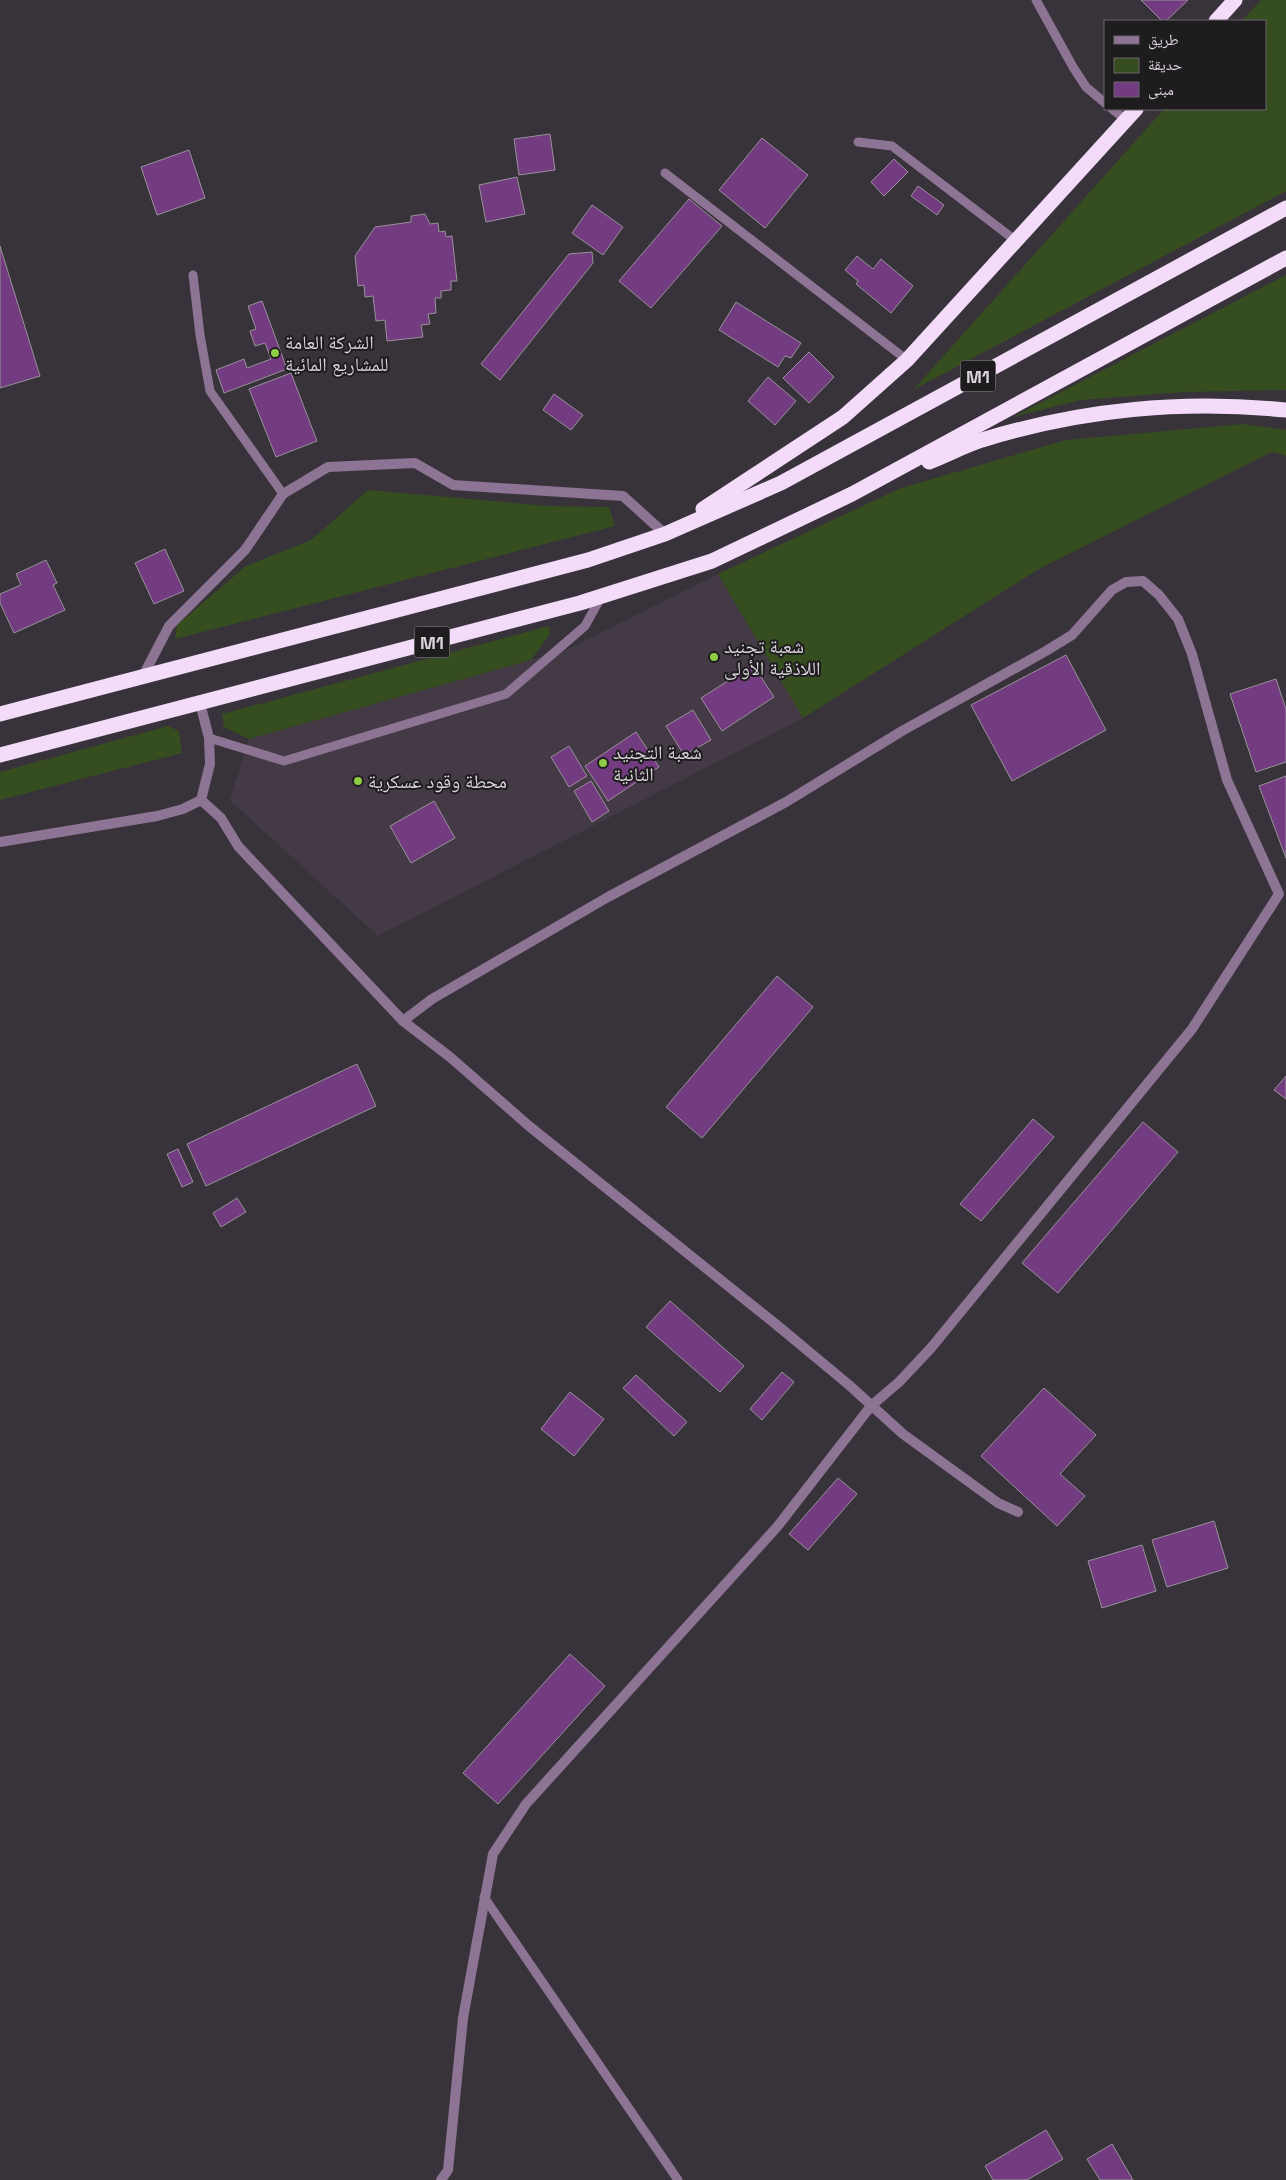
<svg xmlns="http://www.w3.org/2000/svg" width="1286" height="2180" font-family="'Space Grotesk','Noto Naskh Arabic',sans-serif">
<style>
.built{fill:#443a46}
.green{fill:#364d1f}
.building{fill:#733b80;stroke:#98929a}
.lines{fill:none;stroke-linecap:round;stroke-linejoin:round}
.lane{stroke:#8e7494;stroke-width:9}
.street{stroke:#8e7494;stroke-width:10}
.highway{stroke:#f4dbfa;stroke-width:15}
.poi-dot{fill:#8dce44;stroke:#1e1c1f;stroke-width:2}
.labels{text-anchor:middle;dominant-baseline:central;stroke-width:4;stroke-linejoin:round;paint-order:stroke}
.shield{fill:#1e1c1f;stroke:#a19ea2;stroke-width:1}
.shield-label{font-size:18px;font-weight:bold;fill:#d9d5da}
.poi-label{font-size:19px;fill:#d9d5da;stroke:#1e1c1f;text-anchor:start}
</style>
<rect width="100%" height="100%" fill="#38333a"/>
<path class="built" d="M718 574 803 718 378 936 230 800 249 739 564 651Z"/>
<g class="green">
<path d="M1261 0H1286V191L913 390 1164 109H1265V21H1242Z"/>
<path d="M1286 275V390L1184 392 1081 400 1013 417Z"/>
<path d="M1242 424 1286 430V456L1272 452 1039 569 803 718 718 574 901 488 1066 440Z"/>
<path d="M368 490 549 506 609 507 615 526 175 639 177 625 246 566 311 540Z"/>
<path d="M549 626 550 634 531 660 249 739 224 727 222 714Z"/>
<path d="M168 726 179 731 182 753 0 800V772Z"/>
</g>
<g class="building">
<path d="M1141 0H1188L1166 21H1162Z"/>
<path d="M550 134 555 170 519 175 514 139Z"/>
<path d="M762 138 808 175 765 228 719 190Z"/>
<path d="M189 150 205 198 157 215 141 167Z"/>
<path d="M894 159 908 172 884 196 871 182Z"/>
<path d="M517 177 525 214 486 222 479 185Z"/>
<path d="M918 186 944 205 937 215 911 196Z"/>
<path d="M689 199 722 226 651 308 619 281Z"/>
<path d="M592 205 623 227 603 255 572 233Z"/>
<path d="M425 214 430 224 438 223 439 232 445 231 446 237 452 236 457 281H451V290L441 291V298H435L436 313 428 314 430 324 421 325 423 337 387 341 385 320 376 321 373 296 365 297 364 285 358 286 355 256 375 227 411 222V216Z"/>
<path d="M0 246 40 376 0 388Z"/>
<path d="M592 252 593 263 500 380 481 364 569 254Z"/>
<path d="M857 256 873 269 881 259 913 286 891 313 856 284 858 281 845 270Z"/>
<path d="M262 301 287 369 224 393 216 370 244 359 247 368 271 359 265 343 255 346 250 331 256 329 248 306Z"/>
<path d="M736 302 801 343 791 358 785 356 778 367 719 330Z"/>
<path d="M809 352 834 377 809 403 783 378Z"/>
<path d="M291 373 317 441 276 457 249 389Z"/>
<path d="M768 377 796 401 775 425 748 401Z"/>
<path d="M554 394 583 415 571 430 543 410Z"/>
<path d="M165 549 184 591 154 604 135 563Z"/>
<path d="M46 560 57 583 53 585 65 610 14 633 0 603V594L21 585 16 574Z"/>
<path d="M1066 655 1106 730 1012 781 971 705Z"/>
<path d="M753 665 774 697 722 731 701 698Z"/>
<path d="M1276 679 1286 709V762L1256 772 1230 694Z"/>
<path d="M693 710 711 740 684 755 666 726Z"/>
<path d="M636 732 659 767 608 801 585 766Z"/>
<path d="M569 746 587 776 569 787 551 757Z"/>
<path d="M1286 776V858L1259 786Z"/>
<path d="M591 781 609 811 592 822 574 791Z"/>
<path d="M434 801 455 838 411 863 390 826Z"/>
<path d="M777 976 813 1007 702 1138 666 1107Z"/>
<path d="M357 1064 376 1106 206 1186 187 1144Z"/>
<path d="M1286 1076V1099L1274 1090Z"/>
<path d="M1033 1119 1054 1137 981 1221 960 1204Z"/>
<path d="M1143 1122 1178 1152 1058 1293 1022 1263Z"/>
<path d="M178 1149 193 1182 182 1187 167 1154Z"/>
<path d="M237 1198 246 1212 221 1227 213 1213Z"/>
<path d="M670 1301 744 1366 720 1392 646 1327Z"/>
<path d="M782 1372 794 1382 762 1420 750 1409Z"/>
<path d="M636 1375 687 1422 674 1436 623 1388Z"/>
<path d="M1044 1388 1096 1435 1060 1474 1085 1496 1057 1526 981 1456Z"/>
<path d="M570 1392 604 1419 574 1456 541 1429Z"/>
<path d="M838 1478 857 1494 808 1550 789 1534Z"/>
<path d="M1214 1521 1228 1568 1167 1587 1152 1540Z"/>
<path d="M1142 1545 1156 1591 1102 1608 1088 1561Z"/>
<path d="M570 1654 605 1686 498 1804 463 1773Z"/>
<path d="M1046 2130 1063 2159 1027 2180H993L985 2166Z"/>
<path d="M1112 2144 1133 2180H1100L1087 2159Z"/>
</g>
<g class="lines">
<g class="lane">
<path d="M1036 0 1073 67 1086 87 1105 103"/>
<path d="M1112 109 1126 120"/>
<path d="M858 142 892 146 1016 241"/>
<path d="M665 173 907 360"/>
<path d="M193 275 200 335 210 391 283 494"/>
<path d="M209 738 284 761 506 694 585 626 601 597"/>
<path d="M484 1897 678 2180"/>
</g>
<g class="street">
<path d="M143 676 169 626 245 550 283 494 328 467 415 463 453 485 623 496 665 534"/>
<path d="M201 800 221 818 238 846 403 1021 450 1057 529 1126 778 1326 849 1385 903 1434 998 1503 1018 1512"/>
<path d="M0 842 157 816 183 809 201 800 210 764 209 738 200 703"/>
<path d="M403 1021 432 999 608 897 786 802 902 731 1046 651 1072 635 1112 590 1126 582 1143 581 1159 595 1178 619 1192 654 1227 780 1279 894 1192 1029 931 1348 899 1382 871 1406 777 1527 526 1804 493 1854 463 2018 448 2170 441 2180"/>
</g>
<g class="highway">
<path d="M1216 21 1235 0"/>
<path d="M929 462C947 455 964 446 982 440 1083 409 1181 400 1286 410"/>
<path d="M703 509 843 417 907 360 1136 109"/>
<path d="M0 714 588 560 665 534 781 483 1286 208"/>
<path d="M0 755 580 603 712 561 852 494 1286 258"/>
</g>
</g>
<g class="poi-dot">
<circle cx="275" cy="353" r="5"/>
<circle cx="714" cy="657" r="5"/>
<circle cx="603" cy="763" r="5"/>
<circle cx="358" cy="781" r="5"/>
</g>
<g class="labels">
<g class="shield">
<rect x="960.5" y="360.5" width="35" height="31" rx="4"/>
<rect x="414.5" y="626.5" width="35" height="31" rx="4"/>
</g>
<g class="shield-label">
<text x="978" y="376">M1</text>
<text x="432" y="642">M1</text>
</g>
<g class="poi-label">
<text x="285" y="342">الشركة العامة<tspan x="285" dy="22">للمشاريع المائية</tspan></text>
<text x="724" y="646">شعبة تجنيد<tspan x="724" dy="22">اللاذقية الأولى</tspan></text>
<text x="613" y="752">شعبة التجنيد<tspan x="613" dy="22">الثانية</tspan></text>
<text x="368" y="781">محطة وقود عسكرية</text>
</g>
</g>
<rect x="1104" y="20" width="162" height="90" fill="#1e1c1f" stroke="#69666a"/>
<rect x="1114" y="36" width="25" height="8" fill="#8e7494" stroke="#69666a"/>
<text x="1148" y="45" font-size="15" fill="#d9d5da">طريق</text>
<rect x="1114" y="58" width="25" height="15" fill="#364d1f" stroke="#69666a"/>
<text x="1148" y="70" font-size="15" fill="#d9d5da">حديقة</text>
<rect x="1114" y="82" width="25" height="15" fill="#733b80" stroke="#69666a"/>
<text x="1148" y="95" font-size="15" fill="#d9d5da">مبنى</text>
</svg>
